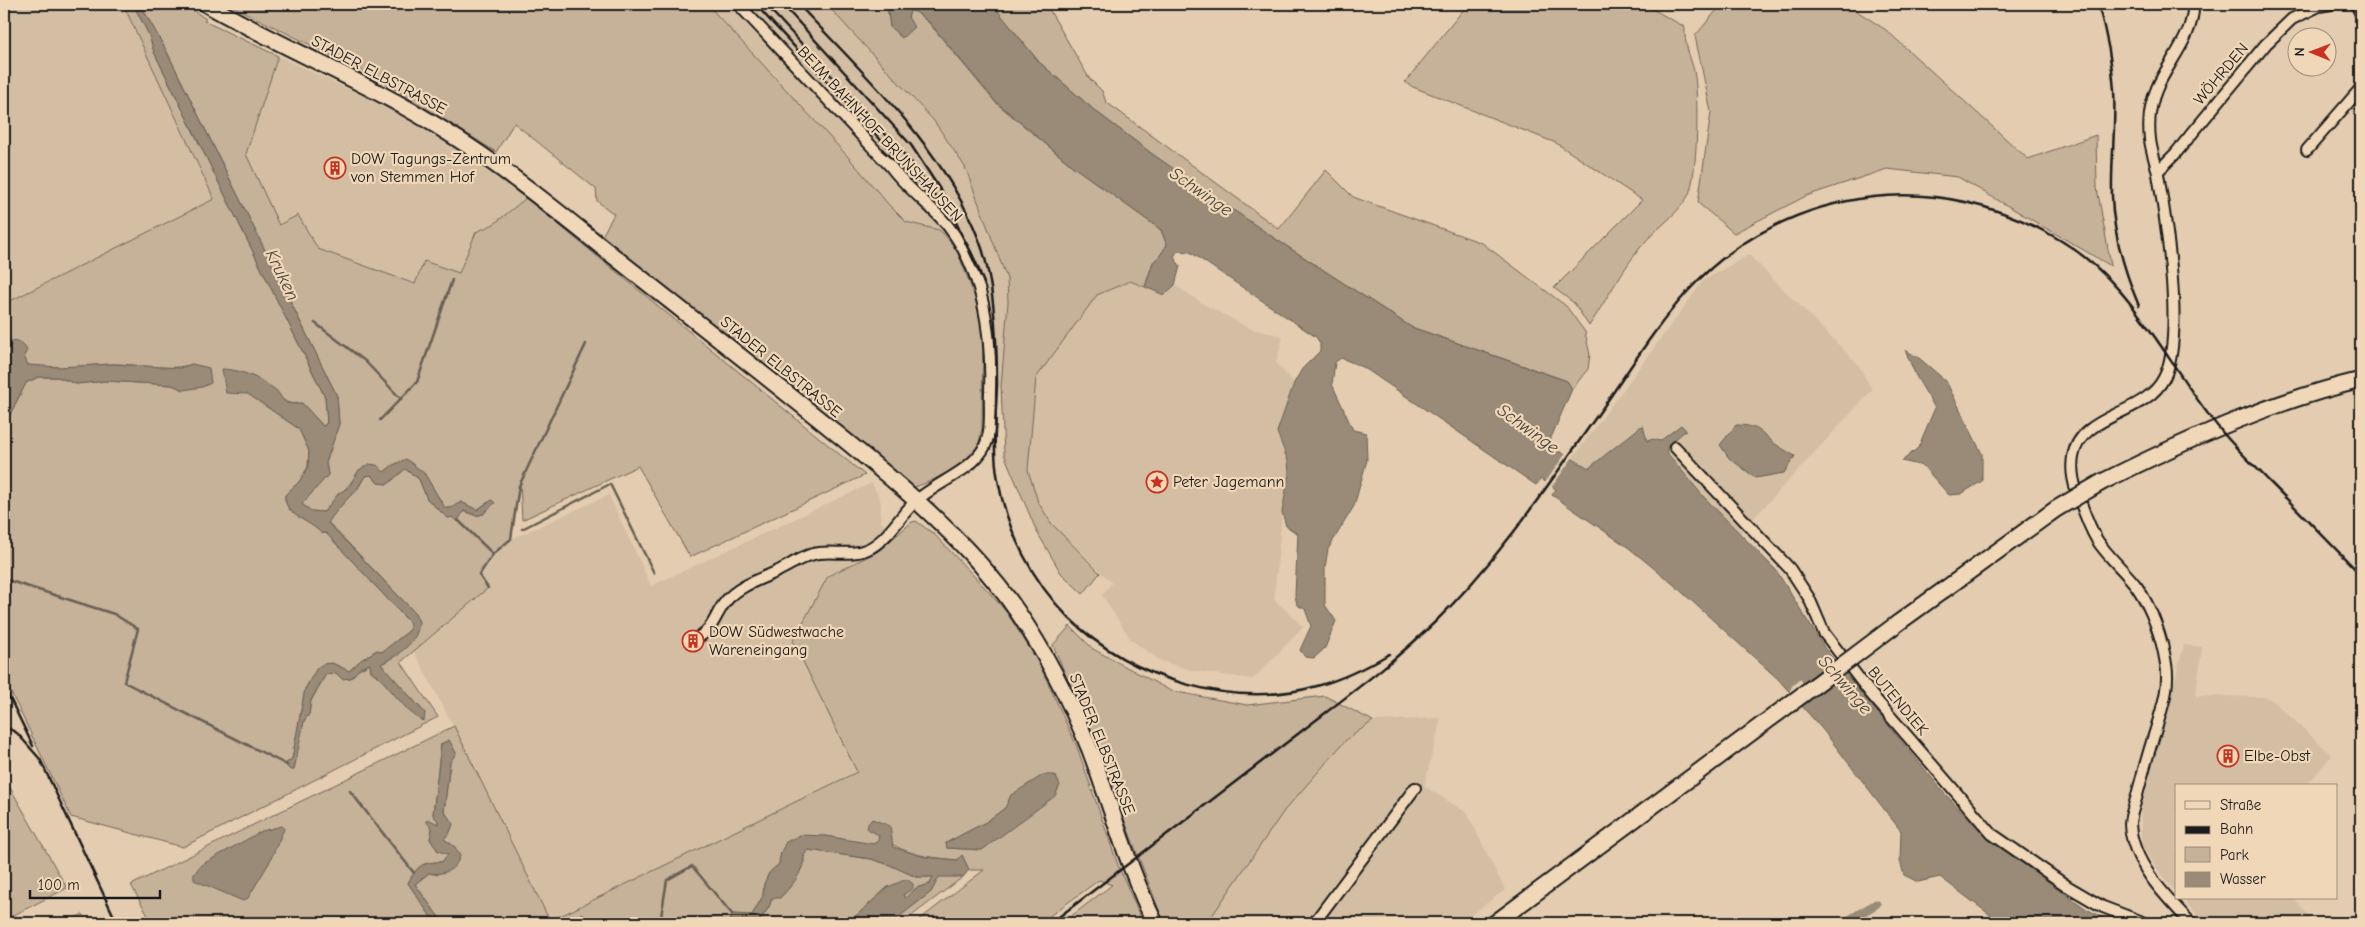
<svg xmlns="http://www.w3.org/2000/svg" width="2365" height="927" font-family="'Comic Neue',sans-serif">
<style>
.built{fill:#d3bea3}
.green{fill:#c6b199;stroke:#71665a;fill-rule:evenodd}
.water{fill:#998b78;stroke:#675f53}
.pier{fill:#e3ccaf}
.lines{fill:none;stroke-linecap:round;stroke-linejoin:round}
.stream{stroke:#675f53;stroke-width:2.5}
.canal{stroke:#998b78;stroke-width:9}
.street-casing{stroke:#1c1c1c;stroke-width:14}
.secondary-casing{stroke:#1c1c1c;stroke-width:19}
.street{stroke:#f0d7b8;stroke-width:10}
.secondary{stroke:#f0d7b8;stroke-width:15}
.rail{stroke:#1c1c1c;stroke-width:2.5}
.secondary-bridge-casing{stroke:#1c1c1c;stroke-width:19;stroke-linecap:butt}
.secondary-bridge{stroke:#f0d7b8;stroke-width:15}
.labels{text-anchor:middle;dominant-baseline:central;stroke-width:4.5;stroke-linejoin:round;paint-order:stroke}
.street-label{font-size:16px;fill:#1c1c1c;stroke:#f0d7b8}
.poi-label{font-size:16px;fill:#1c1c1c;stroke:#f0d7b8;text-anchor:start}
.water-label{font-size:18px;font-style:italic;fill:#48433c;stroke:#f0d7b8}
</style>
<rect width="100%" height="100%" fill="#e3ccaf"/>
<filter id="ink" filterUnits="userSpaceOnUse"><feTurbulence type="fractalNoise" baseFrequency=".02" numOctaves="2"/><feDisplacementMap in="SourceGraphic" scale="10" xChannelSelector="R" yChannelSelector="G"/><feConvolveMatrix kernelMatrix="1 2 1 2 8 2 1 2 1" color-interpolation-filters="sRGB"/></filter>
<g filter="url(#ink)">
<g class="built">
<path d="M4 4H123L214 200 4 304Z"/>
<path d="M707 4H826L934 121 965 167 1007 279 1008 302 1001 387 984 385V357L939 230 906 222 889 205 850 159Z"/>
<path d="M278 56 388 108 442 140 526 198 494 224 476 232 459 273 415 284 318 249 298 215 279 225 246 154Z"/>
<path d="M1749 255 1858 364 1872 390 1740 533 1703 496 1668 454 1667 447 1686 431 1660 441H1647L1636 429 1593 466 1589 468 1572 459 1704 280Z"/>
<path d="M1130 281 1163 295 1175 285 1203 304 1251 329 1283 336 1276 363 1294 383 1277 432 1288 461 1289 474 1282 512 1274 599 1303 627 1253 679 1194 671 1161 661 1131 640 1102 595 1112 583 1051 523 1038 502 1028 469 1036 378 1097 295Z"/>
<path d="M872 483 881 503 880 521 1038 683 550 922 458 735 414 651 488 588 479 575 493 554 511 539 609 495 651 586Z"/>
<path d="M2184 645 2202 647 2196 696 2265 697 2272 700 2332 755 2306 786H2176V892L2152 862 2141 843V810Z"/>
<path d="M1441 718 1424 786 1467 813 1505 890 1460 923H1207L1284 811 1346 740 1373 721Z"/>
<path d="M2182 898H2294L2314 923H2204Z"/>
</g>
<g class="green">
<path d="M123 4H133L149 35 154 52 325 397 327 423 323 426 302 403C289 405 282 402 276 390L248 394 299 429 309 451 308 467 299 482 285 495C284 516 310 520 321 533H326L410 623V630L382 652 377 650 361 660 349 671 332 663 317 668 305 689 292 759 285 764 290 770 304 721 309 714 311 701 326 674 336 673 342 679 370 664 371 671 425 713 381 664 399 655 419 622 415 613 328 522 345 499 356 492 365 476 371 475 378 483 388 484 405 469 419 479 427 499 448 518 461 515 465 511 476 516 484 514 489 507 488 502 477 510 461 502 451 508H445L424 473 393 465 384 472 359 470C350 487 336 497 324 512L311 511 301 504 328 475 326 463 339 424 337 396 167 52 140 4H184L206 19 204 21 278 56 246 154 279 225 298 215 318 249 415 284 424 261 459 273 476 232 494 224 526 198 865 475 690 557 638 466 522 520 520 483 511 539 493 554 479 575 488 588 401 662 438 717 183 847 71 817 4 678V426L26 383 38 377H58L76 384 106 381 172 385 184 390 192 364C168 372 139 364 114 364 86 365 56 370 28 365L23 356 7 340 4 342V304L214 199Z"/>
<path d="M228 4H707L850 159 889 205 906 222 939 230 944 234 957 251 976 299 983 332 982 428C980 437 979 447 972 454 961 465 928 485 913 487L601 238 614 214 597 201 596 189 514 123 496 152 377 78Z"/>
<path d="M826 4H887L890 27 908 18 910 11 916 12 929 23 995 102 1071 165 1161 230 1167 245 1159 257 1153 262 1145 287 1130 281 1097 295 1036 378 1028 470 1038 502 1051 523 1100 573 1083 594 1061 573 1037 532 1004 454 1001 387 1008 302 1007 279 965 167 934 121Z"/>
<path d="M992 4H1046L1089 78 1102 91 1106 102 1279 229 1326 170 1353 197 1482 243 1566 306 1585 332 1590 355 1588 369 1572 389 1567 381 1556 377 1411 327 1271 236 1155 156 1094 110 1039 62Z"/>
<path d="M1468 4H1643L1685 27C1684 45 1690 55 1694 71 1699 94 1698 176 1688 196 1678 214 1657 228 1644 243 1623 268 1607 299 1589 326L1574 303 1554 288 1642 200 1556 143 1413 87 1405 82Z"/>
<path d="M1722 4H1846L1886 30 2028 159 2096 135 2097 188 2111 266 1958 177 1887 169 1806 196 1734 233 1698 203 1711 112 1695 36Z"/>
<path d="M916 521 934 534 990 593 1007 613 1038 661 1077 747 1118 865 1143 923H1062L1112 885 1099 880 1040 923H915L984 870H969L962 855 957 860C927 857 903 855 879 835L878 841 873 845 825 836 781 852 779 864 769 873 764 884 763 896 752 915 732 914 730 923H443L415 884 429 873 438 875 455 847 444 839 450 832 453 824 444 811 450 762 456 753 449 740 441 744 433 814 438 821V825L432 829 430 839 438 851 449 853 442 862C422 862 418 865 408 883L435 923H152L131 885 454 726 550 921 857 772 793 641 828 576 877 552 912 522ZM1005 808 982 850 947 848 946 843 986 822Z"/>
<path d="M1070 626 1093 649 1171 691 1247 705 1325 696 1373 721 1346 740 1284 811 1207 923H1164L1097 749 1053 645Z"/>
<path d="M4 777 67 888 4 920V776Z"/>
<path d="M808 850 871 859 890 865 916 877H934L930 884 916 888 905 898 903 895 912 888 888 887 848 923H758L769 907 772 898 804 866V855Z"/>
<path d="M939 876 963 877 902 923H891L931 892Z"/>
<path d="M83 914 88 923H64Z"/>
</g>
<g class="water">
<path d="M133 4H140L167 52 337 396 339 424 326 463 328 475 302 504 311 511 324 512 338 494 349 487 359 470 369 464 377 465 384 472 393 465 406 459 424 473 445 508H451L461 502 477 510 492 500 495 503C481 514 484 519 464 511L457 522 452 517 448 518 427 499 419 479 405 469 388 484 378 483 371 475 365 476C355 494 339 505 328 523L415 613 419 622C418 644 398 654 381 664L425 713 424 721C404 713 390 684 371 671L370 664 360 668 351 678 342 679 336 673 326 674 311 700 309 714 304 721 294 770H290L285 764 292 759 305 689 317 668 323 664 332 663 349 671 361 660 377 650 382 652 410 630V623L326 533H321C310 520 284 516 285 495L299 482 308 467 309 451 299 429 248 394 226 393 222 369C243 370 256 377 273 388 286 397 278 407 302 403L323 426 327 423 325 397 154 52 149 35Z"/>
<path d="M887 4H992L1039 62 1094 110 1155 156 1271 236 1411 327 1567 381 1572 389 1550 440 1551 447 1589 468 1640 427 1643 426 1647 441 1653 439 1660 441 1681 425 1686 430 1667 447 1668 454 1703 496 1776 570 1825 649 1946 795 1990 840 2085 908 2111 923H2001L1940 877 1918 882 1904 875 1900 861 1901 831 1823 730 1778 679 1673 584 1629 548 1552 495 1556 489 1541 479 1536 485 1363 367 1341 358 1335 362 1332 384 1353 430 1366 433 1367 460 1354 506 1328 549 1325 567V605L1336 621 1325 648 1314 658 1305 657 1300 650 1311 626 1305 609 1297 605 1295 595 1298 534 1286 526 1282 512 1289 474 1288 461 1277 432 1294 383 1302 369 1320 351V343L1316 337 1190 252 1177 251 1174 257 1180 266 1175 285 1164 295 1145 287 1153 262 1159 257 1167 245 1161 230 1071 165 995 101 930 23 916 12 910 11 908 17 914 27 902 38 890 27Z"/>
<path d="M7 340 22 343 27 350 24 356 28 365 59 367 113 364 180 368 192 364 209 368 211 383 202 387 184 390 172 385 106 381 76 384 58 377H38L26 383 4 426V342Z"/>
<path d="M1905 350 1919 358 1946 381 1982 454V481L1961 494 1949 495 1923 466 1902 461 1918 448 1935 408 1916 376Z"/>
<path d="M1736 425C1757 425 1760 431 1774 443 1780 448 1789 452 1795 456L1784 473 1756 478 1729 458 1720 445Z"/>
<path d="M449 740 456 753 450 762 444 811 453 824 450 832 444 839 455 847 460 856C455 871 444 875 429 873L415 884 443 923H435L408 883C418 865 422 862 442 862L448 854 438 851 430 839 432 829 426 821 428 819 438 824V821L433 815 441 744Z"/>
<path d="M1043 775H1055L1060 785 1055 796 982 850 947 848 946 843 986 822 1005 808 1011 795Z"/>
<path d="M872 819 890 826 893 847 925 857 957 860 962 855 969 870 963 877H939L931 892 891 923H848L888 887 907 879 913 884V888L903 895 905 898 916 888 930 884 933 877H916L890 865 871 859 808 850 804 855C803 874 793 884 780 898H772L769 907 758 923 744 921 730 923 732 914 752 915 763 896 764 884 769 873 779 864 781 852 786 842 800 835 825 836 873 844 878 841 879 835 867 829 868 824Z"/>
<path d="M282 826 284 829 269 863 248 898 243 901 194 880V874L201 865 262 831Z"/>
</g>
<g class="pier">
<path d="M1566 453 1573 457 1551 488 1544 484Z"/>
<path d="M1837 659 1848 672 1839 680H1836L1800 708 1788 695 1792 686 1800 679 1804 684 1826 667 1827 663Z"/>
</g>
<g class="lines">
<g class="stream">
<path d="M315 323 365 361 401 399"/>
<path d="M380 420 417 382 452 280"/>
<path d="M458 520 493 554 479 575 488 588"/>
<path d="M522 529 610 484 654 573"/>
<path d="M493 554 511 539 519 486 586 344"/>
<path d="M4 579 114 614 138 629 124 682 287 765"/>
<path d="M350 791 414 873"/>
<path d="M582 914 589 923"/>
<path d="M660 923 667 880 692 866 732 914"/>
</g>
<path class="canal" d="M1844 923 1876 904"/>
<g class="street-casing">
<g id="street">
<path d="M2356 4 2361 14"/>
<path d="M2307 150 2361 88"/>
<path d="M2158 171 2175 154 2266 44 2292 19 2319 6 2331 4"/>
<path d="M1675 447 1790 569 1809 598 1824 633 1871 694 1992 834 2067 886 2103 907 2145 923"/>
<path d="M693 640C715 630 713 617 726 601 738 586 761 579 778 571 791 565 805 554 819 553 835 551 853 556 868 549 888 540 900 515 916 501 936 483 967 473 982 451 993 436 989 409 990 392 992 335 984 272 948 226 931 205 907 189 891 167L738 4"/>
<path d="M1314 923 1415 788"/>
<path d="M2191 923C2166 897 2132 863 2130 824 2130 816 2134 807 2136 799 2142 776 2148 753 2156 729 2162 708 2170 687 2166 664 2162 638 2152 609 2137 587 2125 571 2108 557 2097 540 2088 525 2083 509 2077 492 2073 481 2071 469 2073 457 2080 413 2145 416 2164 378 2185 337 2166 221 2158 174 2156 162 2151 151 2150 139 2148 122 2150 104 2157 88 2168 62 2195 34 2193 4"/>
</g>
</g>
<g class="secondary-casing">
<g id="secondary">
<path d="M206 4C287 50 374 85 453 136 507 170 557 211 607 251 666 297 725 344 784 391 861 453 961 529 1017 611 1047 655 1070 701 1090 750 1112 808 1128 868 1155 923"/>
<path d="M2102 482C2186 440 2270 402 2361 380"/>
<path d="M1898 623 2056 509"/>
<path d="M1495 923 1833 672"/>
</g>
</g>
<use href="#street" class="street"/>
<use href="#secondary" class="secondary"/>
<g class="rail">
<path d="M755 4 892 152"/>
<path d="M765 4 912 163 944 209"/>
<path d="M782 4 911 145 943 194 984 283"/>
<path d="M798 4C865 76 943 146 979 240 995 280 997 342 997 385 996 417 992 448 998 480 1007 531 1032 581 1069 618 1131 679 1233 710 1317 686 1343 679 1367 667 1389 654"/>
<path d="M2098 4C2106 32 2112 60 2114 90 2116 125 2111 160 2112 196 2113 234 2124 270 2139 306"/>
<path d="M882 150 921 183"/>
<path d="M4 686 33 746"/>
<path d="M4 726 17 733 40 759 117 923"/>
<path d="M1051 923C1131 862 1210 801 1290 740 1339 702 1391 665 1435 622 1501 558 1551 480 1604 406 1631 367 1656 326 1688 291 1736 238 1802 205 1873 197 1936 190 1998 205 2053 236 2134 281 2163 360 2219 428 2234 447 2252 463 2268 480 2299 511 2330 543 2361 575"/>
</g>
<g class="secondary-bridge-casing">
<g id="secondary-bridge">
<path d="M2056 509 2102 482"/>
<path d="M1833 672 1898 623"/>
</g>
</g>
<use href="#secondary-bridge" class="secondary-bridge"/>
</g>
</g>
<defs>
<g id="building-ring" transform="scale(1.125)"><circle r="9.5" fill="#f0d7b8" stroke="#c8321e" stroke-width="1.5"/><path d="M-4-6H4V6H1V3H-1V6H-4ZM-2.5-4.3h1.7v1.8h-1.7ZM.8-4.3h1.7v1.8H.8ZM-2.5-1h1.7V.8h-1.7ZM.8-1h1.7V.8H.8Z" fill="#c8321e"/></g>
<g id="sight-ring" transform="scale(1.125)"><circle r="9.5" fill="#f0d7b8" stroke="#c8321e" stroke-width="1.5"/><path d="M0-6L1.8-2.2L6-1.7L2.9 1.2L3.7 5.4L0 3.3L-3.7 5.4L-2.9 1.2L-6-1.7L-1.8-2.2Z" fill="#c8321e"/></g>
</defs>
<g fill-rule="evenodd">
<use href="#building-ring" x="335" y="168"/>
<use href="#sight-ring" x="1157" y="482"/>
<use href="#building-ring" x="693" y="641"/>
<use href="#building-ring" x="2228" y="756"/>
</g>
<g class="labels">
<g class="street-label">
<text transform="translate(2221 74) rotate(-50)">WÖHRDEN</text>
<text transform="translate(379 75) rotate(28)">STADER ELBSTRASSE</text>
<text transform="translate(880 134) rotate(47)">BEIM BAHNHOF BRUNSHAUSEN</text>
<text transform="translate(781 367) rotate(39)">STADER ELBSTRASSE</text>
<text transform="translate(1898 701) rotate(50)">BUTENDIEK</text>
<text transform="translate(1102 744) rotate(68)">STADER ELBSTRASSE</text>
</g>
<g class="poi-label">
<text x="351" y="159">DOW Tagungs-Zentrum<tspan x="351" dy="18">von Stemmen Hof</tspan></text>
<text x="1173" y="482">Peter Jagemann</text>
<text x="709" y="632">DOW Südwestwache<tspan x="709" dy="18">Wareneingang</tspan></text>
<text x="2244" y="756">Elbe-Obst</text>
</g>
<g class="water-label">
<text transform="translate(1201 192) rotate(35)">Schwinge</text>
<text transform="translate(282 275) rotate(64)">Kruken</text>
<text transform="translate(1528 429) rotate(36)">Schwinge</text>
<text transform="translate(1845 685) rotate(49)">Schwinge</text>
</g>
</g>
<rect width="2365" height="927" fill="none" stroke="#f0d7b8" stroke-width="20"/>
<rect x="10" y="10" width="2345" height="907" fill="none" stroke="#1c1c1c" stroke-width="2" filter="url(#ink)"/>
<rect x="2175" y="784" width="162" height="115" fill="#f0d7b8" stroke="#9b8c7a"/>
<rect x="2185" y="801" width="25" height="8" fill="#f0d7b8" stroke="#9b8c7a"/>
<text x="2220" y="810" font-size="15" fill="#1c1c1c">Straße</text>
<rect x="2185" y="826" width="25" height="8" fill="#1c1c1c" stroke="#9b8c7a"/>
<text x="2220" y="834" font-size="15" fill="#1c1c1c">Bahn</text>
<rect x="2185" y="847" width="25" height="15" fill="#c6b199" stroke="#9b8c7a"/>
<text x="2220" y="860" font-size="15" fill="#1c1c1c">Park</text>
<rect x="2185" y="872" width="25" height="15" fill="#998b78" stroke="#9b8c7a"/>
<text x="2220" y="884" font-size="15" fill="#1c1c1c">Wasser</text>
<g transform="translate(2312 52) rotate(271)"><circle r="24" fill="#f0d7b8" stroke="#9b8c7a"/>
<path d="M0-4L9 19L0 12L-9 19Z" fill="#c8321e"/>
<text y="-8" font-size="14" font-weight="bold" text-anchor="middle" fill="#1c1c1c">N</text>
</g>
<path d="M30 890v8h130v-8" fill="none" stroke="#1c1c1c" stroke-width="2.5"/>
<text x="38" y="890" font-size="15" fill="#1c1c1c" stroke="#f0d7b8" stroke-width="4" paint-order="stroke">100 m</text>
</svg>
